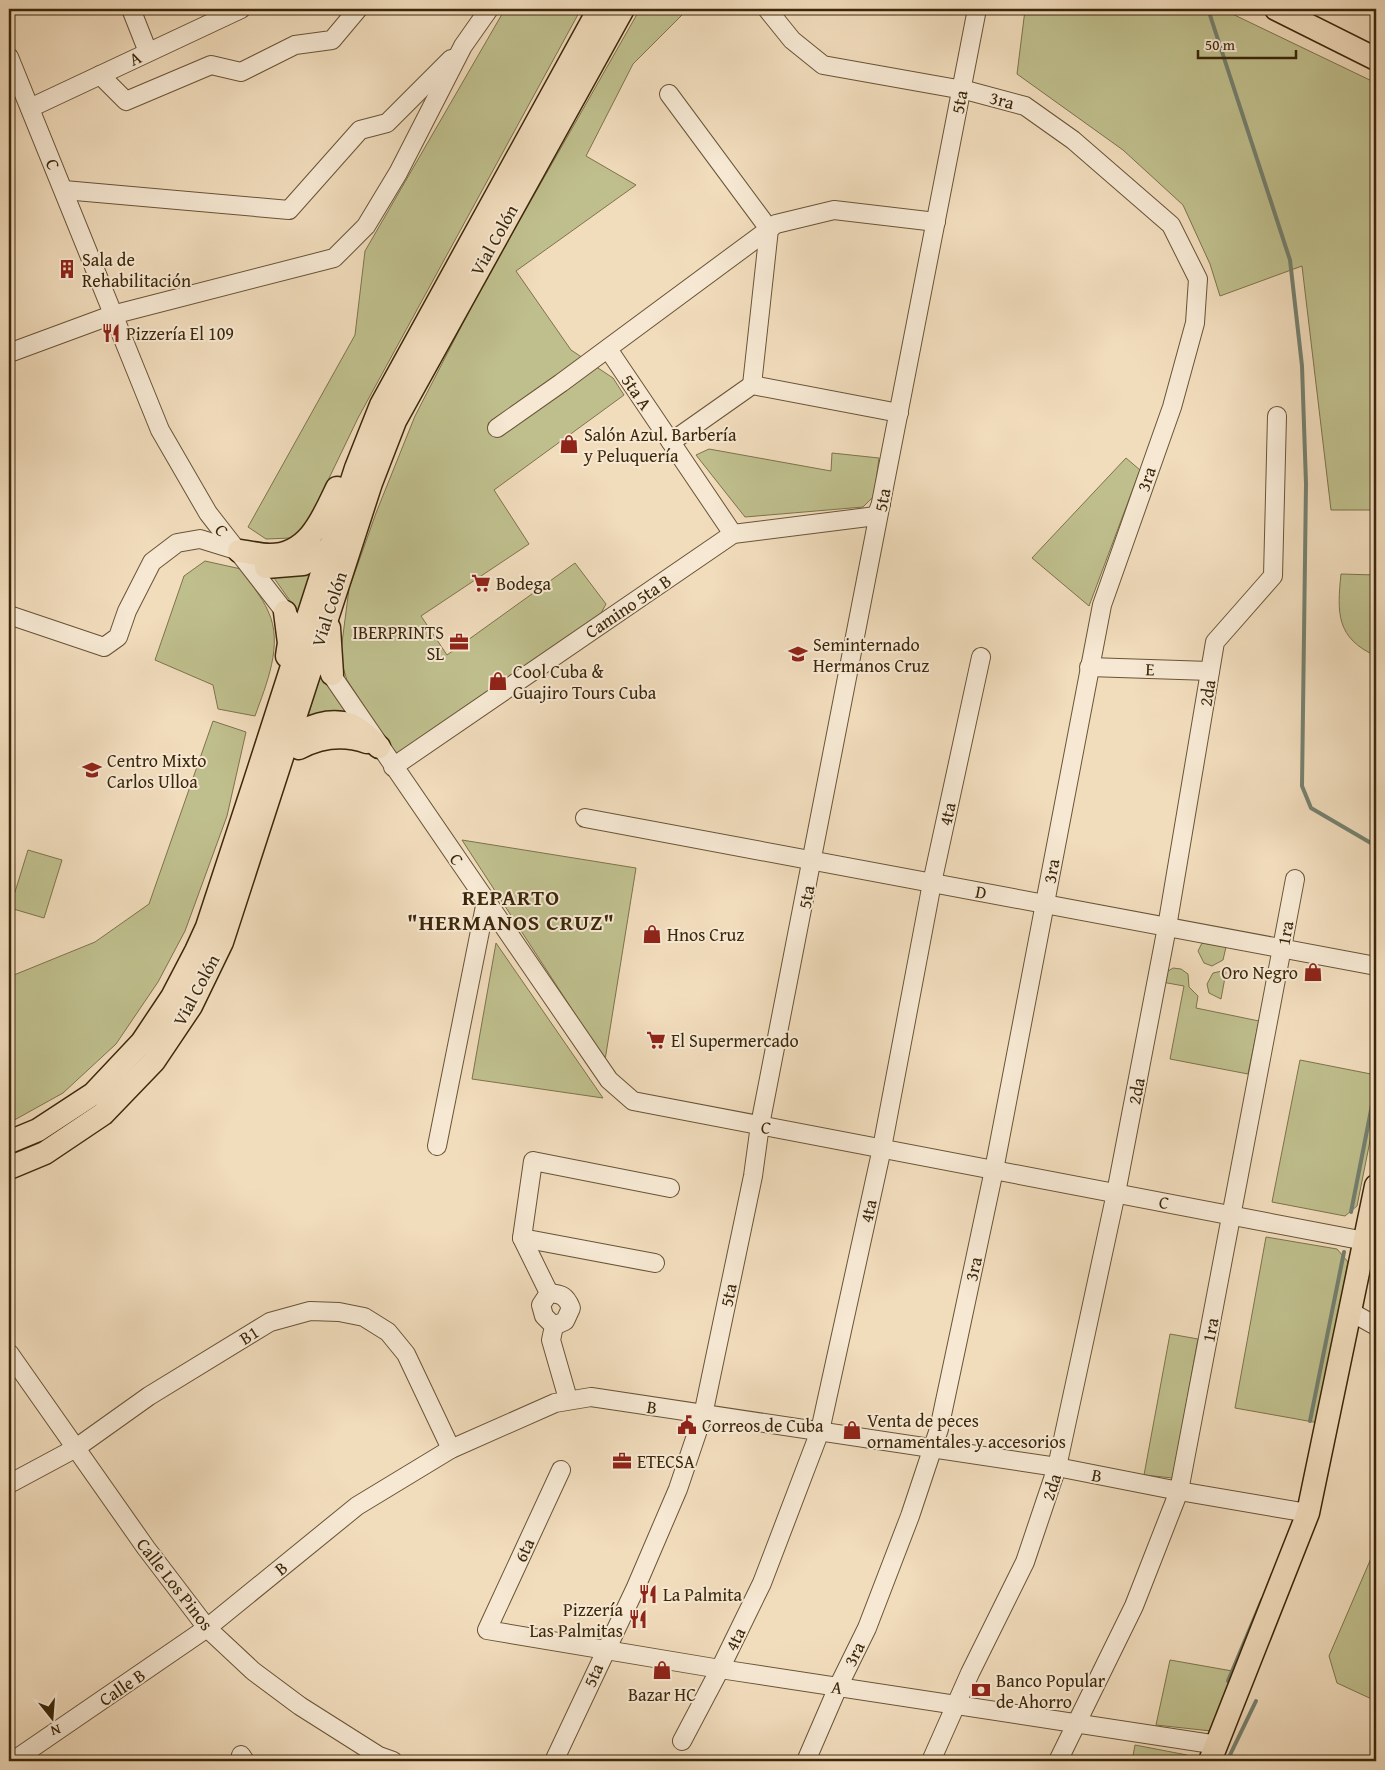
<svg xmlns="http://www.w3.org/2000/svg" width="1385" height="1770" font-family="'Gentium Book Plus',serif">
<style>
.green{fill:#bfbf8d;stroke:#7e734c}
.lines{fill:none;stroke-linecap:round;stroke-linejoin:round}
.stream{stroke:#75806f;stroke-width:4}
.minor-casing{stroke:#695436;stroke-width:20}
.major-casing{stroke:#3c270a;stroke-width:25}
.minor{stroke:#f6e8d3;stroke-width:18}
.major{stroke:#f1dcbc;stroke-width:22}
.labels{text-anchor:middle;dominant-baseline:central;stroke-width:4;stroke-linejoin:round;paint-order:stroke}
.street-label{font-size:18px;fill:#3c270a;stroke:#f6e8d3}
.poi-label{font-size:18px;fill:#3c270a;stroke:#f6e8d3;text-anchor:start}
.district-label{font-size:22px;font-weight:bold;letter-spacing:1px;fill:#3c270a;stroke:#f6e8d3}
</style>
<rect width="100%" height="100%" fill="#f1dcbc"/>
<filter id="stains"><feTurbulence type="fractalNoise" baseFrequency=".004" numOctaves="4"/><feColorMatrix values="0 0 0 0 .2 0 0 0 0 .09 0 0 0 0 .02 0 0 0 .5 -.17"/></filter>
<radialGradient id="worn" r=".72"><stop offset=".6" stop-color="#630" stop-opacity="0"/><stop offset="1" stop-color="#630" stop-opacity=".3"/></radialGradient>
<g class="green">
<path d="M505 9H581L358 418 306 526 291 538 266 539 248 527 355 335 365 251Z"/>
<path d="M640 9H688L633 64 586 156 636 185 516 271 571 350 613 378 624 395 494 490 529 544 421 616 447 655 575 563 606 604 600 615 396 755 347 680 340 658 349 589 376 513 415 416 480 290Z"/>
<path d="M1027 9H1222L1376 83V510H1331L1302 266 1220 296 1210 264 1183 205 1123 150 1017 74 1025 10Z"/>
<path d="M709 449 831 471 832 453 879 458 874 496 863 507 745 517 696 455Z"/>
<path d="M1126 458 1140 470 1089 606 1032 558Z"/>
<path d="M205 561 241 569C250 583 262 597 268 611 284 644 266 685 255 716L218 709 213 685 155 660 184 576Z"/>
<path d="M312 570 300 615 274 578Z"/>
<path d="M1341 574 1376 575V656C1336 638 1337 613 1341 574Z"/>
<path d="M322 671 353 716 307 719Z"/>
<path d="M213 721 246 732 227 816 185 931 158 982 116 1044 63 1093 9 1123V977L95 942 149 904Z"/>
<path d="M462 840 636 868 605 1060Z"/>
<path d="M28 850 62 860 44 918 10 908Z"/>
<path d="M496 943 603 1098 472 1079Z"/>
<path d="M1202 943 1226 947 1223 960 1212 966 1204 963 1198 951Z"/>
<path d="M1173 968 1181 969 1188 974 1189 987 1198 996 1196 1008 1259 1021 1248 1074 1170 1059 1184 986 1162 982 1165 973Z"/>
<path d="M1222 971 1226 972 1221 999 1209 993 1207 984 1213 973Z"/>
<path d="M1300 1060 1376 1075V1111L1357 1206 1345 1216 1272 1202Z"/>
<path d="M1266 1237 1337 1249 1348 1262 1319 1423 1235 1408Z"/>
<path d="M1170 1334 1198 1339 1173 1478 1144 1475Z"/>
<path d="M1375 1549H1376V1701L1337 1683 1329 1656Z"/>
<path d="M1170 1660 1238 1672 1211 1731 1156 1725Z"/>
<path d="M1135 1745 1187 1755 1190 1761H1132Z"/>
</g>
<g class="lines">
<g class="stream">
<path d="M1208 9 1290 260 1302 366 1306 484 1302 786 1311 808 1376 846"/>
<path d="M1351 1212 1373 1100"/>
<path d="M1310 1421 1344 1252"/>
<path d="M1228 1681 1262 1600"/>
<path d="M1229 1757 1256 1701"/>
</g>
<g class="minor-casing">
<g id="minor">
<path d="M131 9 148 52"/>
<path d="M767 9 792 40 823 65 969 91 1025 106 1073 140 1171 225 1198 279 1195 323 1172 407 1102 605 994 1170 939 1429 910 1516 867 1628 838 1687 806 1761"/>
<path d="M9 57 160 430 208 513 292 621"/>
<path d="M100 75 126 101 211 65 241 72 295 45 332 40 358 9"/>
<path d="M669 94 769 229 752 385"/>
<path d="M30 108 241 9"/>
<path d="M64 190 289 210 360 130 387 123 451 59"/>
<path d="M608 349 733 534"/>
<path d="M9 353 112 315 334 258 366 226 398 173 463 46 489 9"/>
<path d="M497 428 561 383 776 224 834 210 936 222"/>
<path d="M671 442 752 385 899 413"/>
<path d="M9 615 104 647 118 637 127 611 152 562 177 543 200 539 239 551"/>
<path d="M324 664 609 1080 633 1101 1365 1241"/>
<path d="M1089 667 1210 671"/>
<path d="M393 767 733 534 876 516 881 504"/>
<path d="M585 818 1376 966"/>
<path d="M437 1146 486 901"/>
<path d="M522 1238 655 1263"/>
<path d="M549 1293C562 1294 566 1296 571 1308L565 1321 554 1326"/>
<path d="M1351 1312 1376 1326"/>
<path d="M9 1353 146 1548 207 1628 253 1671 300 1706 379 1756 393 1761"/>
<path d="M568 1399 551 1340 554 1326 544 1316 541 1305 549 1293 522 1238 533 1161 670 1188"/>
<path d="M561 1470 487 1630 720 1669 1218 1745"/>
<path d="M9 1484 76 1448 149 1396 270 1322 310 1311 339 1312 364 1317 388 1332 406 1354 451 1449"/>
<path d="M682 1741 720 1669 762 1583 820 1431 882 1148 932 883 981 657"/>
<path d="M241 1755 245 1761"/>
<path d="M13 1761 207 1628 357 1506 451 1449 555 1403 591 1397 1057 1467 1179 1491 1308 1513"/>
<path d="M554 1761 636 1587 678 1489 703 1415 753 1176 760 1125 977 9"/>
<path d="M931 1761 970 1673 1025 1562 1057 1467 1116 1193 1167 927 1215 642 1273 576 1277 416"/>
<path d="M1058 1761 1134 1606 1179 1491 1295 879"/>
</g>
</g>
<g class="major-casing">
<g id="major">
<path d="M1276 9 1376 59"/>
<path d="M239 551C249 552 260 555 270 555 309 555 323 517 337 488"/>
<path d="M266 567 303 564 334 545"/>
<path d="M285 612 289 643 287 656"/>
<path d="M329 628 332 674"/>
<path d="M280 741C302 731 325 716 351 725 361 729 371 740 379 747"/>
<path d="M299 748C320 737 344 734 367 742"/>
<path d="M9 1142 38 1130 93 1094 142 1042 172 997 196 951 207 927 254 784 356 468 381 405 599 9"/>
<path d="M9 1168 45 1153 103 1114 154 1061 191 1006 222 942 371 483 395 421 623 9"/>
<path d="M1210 1761 1308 1513 1376 1186"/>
</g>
</g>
<use href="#minor" class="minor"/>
<use href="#major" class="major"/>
</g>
<defs>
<g id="building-bare" transform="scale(1.5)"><path d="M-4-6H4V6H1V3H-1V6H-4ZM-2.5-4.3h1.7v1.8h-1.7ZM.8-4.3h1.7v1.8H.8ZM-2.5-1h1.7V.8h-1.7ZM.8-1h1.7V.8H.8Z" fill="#8f2418" stroke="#f6e8d3" stroke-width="2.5" paint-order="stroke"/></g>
<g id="restaurant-bare" transform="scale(1.5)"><path d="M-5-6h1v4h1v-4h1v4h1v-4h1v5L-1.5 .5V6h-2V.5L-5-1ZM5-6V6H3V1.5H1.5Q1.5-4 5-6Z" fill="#8f2418" stroke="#f6e8d3" stroke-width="2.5" paint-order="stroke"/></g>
<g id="shop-bare" transform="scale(1.5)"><path d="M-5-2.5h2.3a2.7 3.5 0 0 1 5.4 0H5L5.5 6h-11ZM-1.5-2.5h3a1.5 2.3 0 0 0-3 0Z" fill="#8f2418" stroke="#f6e8d3" stroke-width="2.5" paint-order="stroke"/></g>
<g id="supermarket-bare" transform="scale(1.5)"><path d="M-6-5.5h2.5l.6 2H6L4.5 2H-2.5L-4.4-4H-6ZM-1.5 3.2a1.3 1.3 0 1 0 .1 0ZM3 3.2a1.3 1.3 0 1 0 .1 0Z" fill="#8f2418" stroke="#f6e8d3" stroke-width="2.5" paint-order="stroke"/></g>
<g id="office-bare" transform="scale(1.5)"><path d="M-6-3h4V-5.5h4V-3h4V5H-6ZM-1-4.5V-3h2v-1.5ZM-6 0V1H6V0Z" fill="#8f2418" stroke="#f6e8d3" stroke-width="2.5" paint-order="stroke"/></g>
<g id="school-bare" transform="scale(1.5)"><path d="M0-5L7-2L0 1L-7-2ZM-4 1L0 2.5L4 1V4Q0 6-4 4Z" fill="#8f2418" stroke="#f6e8d3" stroke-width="2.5" paint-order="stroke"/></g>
<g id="civic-bare" transform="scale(1.5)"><path d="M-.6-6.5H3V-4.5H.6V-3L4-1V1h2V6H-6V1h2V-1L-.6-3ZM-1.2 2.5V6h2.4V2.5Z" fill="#8f2418" stroke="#f6e8d3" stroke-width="2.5" paint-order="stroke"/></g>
<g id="bank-bare" transform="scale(1.5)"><path d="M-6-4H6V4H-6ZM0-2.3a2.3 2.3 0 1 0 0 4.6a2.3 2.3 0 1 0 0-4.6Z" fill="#8f2418" stroke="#f6e8d3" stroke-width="2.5" paint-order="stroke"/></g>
</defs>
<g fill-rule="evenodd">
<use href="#building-bare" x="67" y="269"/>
<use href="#restaurant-bare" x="111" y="333"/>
<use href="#shop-bare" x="569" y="444"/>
<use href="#supermarket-bare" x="481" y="583"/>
<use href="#office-bare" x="459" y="642"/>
<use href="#school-bare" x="798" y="654"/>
<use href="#shop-bare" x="498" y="681"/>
<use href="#school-bare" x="92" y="770"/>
<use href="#shop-bare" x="652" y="934"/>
<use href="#shop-bare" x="1313" y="972"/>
<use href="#supermarket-bare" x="656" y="1040"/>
<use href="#civic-bare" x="687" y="1425"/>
<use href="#shop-bare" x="852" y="1430"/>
<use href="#office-bare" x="622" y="1461"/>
<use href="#restaurant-bare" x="648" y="1594"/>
<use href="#restaurant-bare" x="638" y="1619"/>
<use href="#shop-bare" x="662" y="1670"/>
<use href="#bank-bare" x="981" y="1690"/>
</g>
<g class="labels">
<g class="street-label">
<text transform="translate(135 58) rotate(-25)">A</text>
<text transform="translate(1002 100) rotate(15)">3ra</text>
<text transform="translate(959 102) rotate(-79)">5ta</text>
<text transform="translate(53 164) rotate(68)">C</text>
<text transform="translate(494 240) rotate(-61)">Vial Colón</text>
<text transform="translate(637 392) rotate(56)">5ta A</text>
<text transform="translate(1146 479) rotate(-71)">3ra</text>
<text transform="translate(882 500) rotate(-79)">5ta</text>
<text transform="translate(222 530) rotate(51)">C</text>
<text transform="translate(628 606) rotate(-34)">Camino 5ta B</text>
<text transform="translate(329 609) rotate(-72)">Vial Colón</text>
<text transform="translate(1150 669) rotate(2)">E</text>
<text transform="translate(1207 693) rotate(-81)">2da</text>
<text transform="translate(947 814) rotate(-78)">4ta</text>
<text transform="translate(457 859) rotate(55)">C</text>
<text transform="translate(1051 871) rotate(-80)">3ra</text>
<text transform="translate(981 892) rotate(11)">D</text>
<text transform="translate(806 897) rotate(-79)">5ta</text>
<text transform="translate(1285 933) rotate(-80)">1ra</text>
<text transform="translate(196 990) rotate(-62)">Vial Colón</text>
<text transform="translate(1136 1091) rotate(-79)">2da</text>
<text transform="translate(766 1127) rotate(11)">C</text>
<text transform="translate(1164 1202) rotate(11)">C</text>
<text transform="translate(868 1211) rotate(-78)">4ta</text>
<text transform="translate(973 1269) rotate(-78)">3ra</text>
<text transform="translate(728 1295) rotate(-78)">5ta</text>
<text transform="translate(1210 1330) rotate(-79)">1ra</text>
<text transform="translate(249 1335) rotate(-32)">B1</text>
<text transform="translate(652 1407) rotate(9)">B</text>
<text transform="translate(1097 1475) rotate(11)">B</text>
<text transform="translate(1051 1487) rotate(-72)">2da</text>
<text transform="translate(524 1550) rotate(-65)">6ta</text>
<text transform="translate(281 1568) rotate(-39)">B</text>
<text transform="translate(175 1584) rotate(52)">Calle Los Pinos</text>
<text transform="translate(735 1639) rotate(-64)">4ta</text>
<text transform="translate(854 1654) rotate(-64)">3ra</text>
<text transform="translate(593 1675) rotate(-66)">5ta</text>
<text transform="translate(122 1687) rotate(-34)">Calle B</text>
<text transform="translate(837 1687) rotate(9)">A</text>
</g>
<g class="poi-label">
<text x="82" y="259">Sala de<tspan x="82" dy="21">Rehabilitación</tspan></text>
<text x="126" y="333">Pizzería El 109</text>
<text x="584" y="434">Salón Azul. Barbería<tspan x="584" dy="21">y Peluquería</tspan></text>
<text x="496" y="583">Bodega</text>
<text x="444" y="632" text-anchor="end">IBERPRINTS<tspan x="444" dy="21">SL</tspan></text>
<text x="813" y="644">Seminternado<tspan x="813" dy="21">Hermanos Cruz</tspan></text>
<text x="513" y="671">Cool Cuba &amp;<tspan x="513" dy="21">Guajiro Tours Cuba</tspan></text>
<text x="107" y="760">Centro Mixto<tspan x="107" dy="21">Carlos Ulloa</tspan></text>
<text x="667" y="934">Hnos Cruz</text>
<text x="1298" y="972" text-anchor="end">Oro Negro</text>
<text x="671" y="1040">El Supermercado</text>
<text x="867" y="1420">Venta de peces<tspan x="867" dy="21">ornamentales y accesorios</tspan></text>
<text x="702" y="1425">Correos de Cuba</text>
<text x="637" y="1461">ETECSA</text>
<text x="663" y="1594">La Palmita</text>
<text x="623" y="1609" text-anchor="end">Pizzería<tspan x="623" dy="21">Las Palmitas</tspan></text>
<text x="996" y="1680">Banco Popular<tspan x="996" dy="21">de Ahorro</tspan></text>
<text x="662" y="1694" text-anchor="middle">Bazar HC</text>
</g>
<g class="district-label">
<text x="511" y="897">REPARTO<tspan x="511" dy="25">"HERMANOS CRUZ"</tspan></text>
</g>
</g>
<rect width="1385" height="1770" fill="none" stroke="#f1dcbc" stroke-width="30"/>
<rect x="10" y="10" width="1365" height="1750" fill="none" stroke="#3c270a" stroke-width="2.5"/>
<rect x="15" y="15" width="1355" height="1740" fill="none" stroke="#3c270a"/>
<g transform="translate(52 1718) rotate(163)" stroke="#f6e8d3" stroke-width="4" paint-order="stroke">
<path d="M0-4L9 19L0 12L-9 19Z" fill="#3c270a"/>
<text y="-8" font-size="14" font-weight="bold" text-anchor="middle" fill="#3c270a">N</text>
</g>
<path d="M1198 50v8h98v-8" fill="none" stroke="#3c270a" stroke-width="2.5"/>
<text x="1205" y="50" font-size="15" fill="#3c270a" stroke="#f6e8d3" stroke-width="4" paint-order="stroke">50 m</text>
<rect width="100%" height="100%" filter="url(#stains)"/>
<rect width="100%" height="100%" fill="url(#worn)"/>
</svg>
